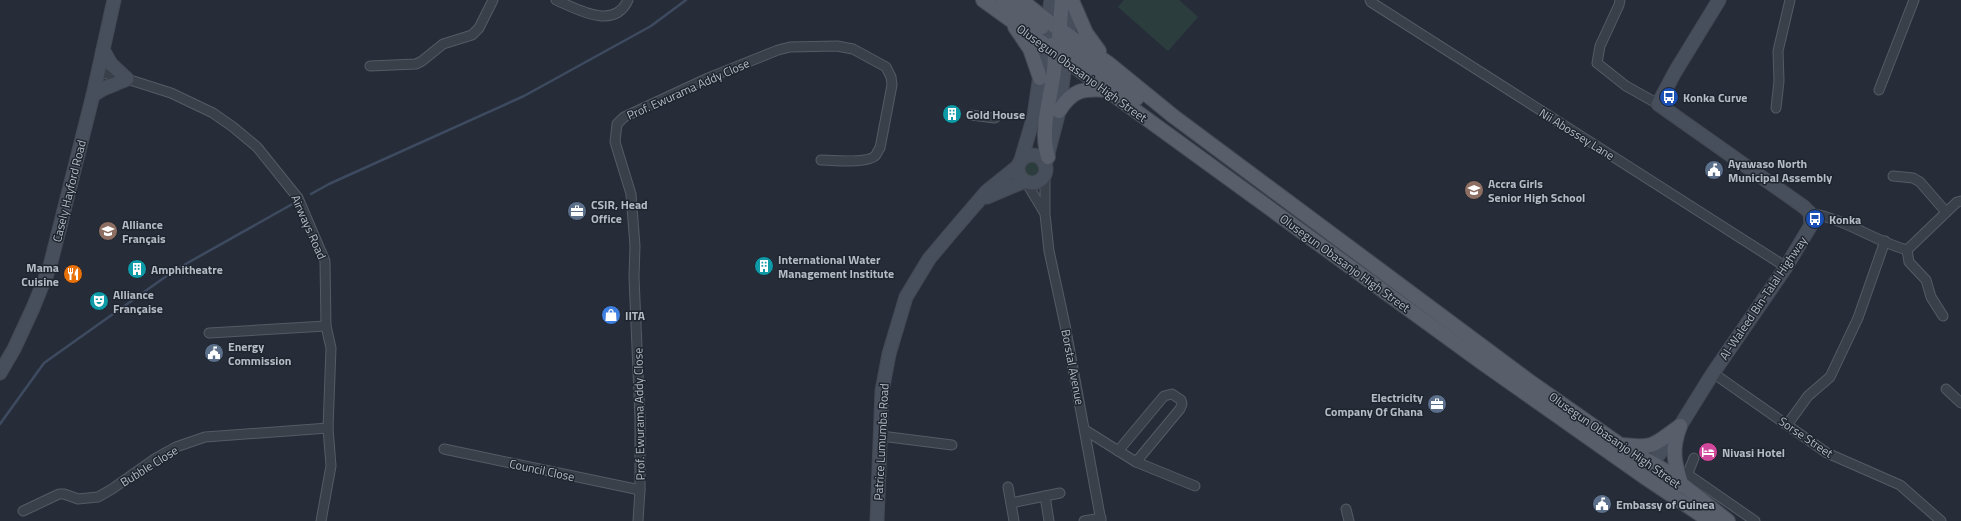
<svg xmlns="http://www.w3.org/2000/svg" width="1961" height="521" font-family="'Titillium Web',sans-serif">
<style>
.green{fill:#2c3d3e}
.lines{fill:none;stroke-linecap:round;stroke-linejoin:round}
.stream{stroke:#3e4a60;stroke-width:2.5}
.street-casing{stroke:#555b65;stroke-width:11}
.secondary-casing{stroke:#434953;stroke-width:15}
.primary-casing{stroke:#434953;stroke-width:16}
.street{stroke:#3a404a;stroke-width:9}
.secondary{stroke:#484f5c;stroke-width:13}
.primary{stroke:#585e6a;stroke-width:14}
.labels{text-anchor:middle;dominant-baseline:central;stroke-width:3;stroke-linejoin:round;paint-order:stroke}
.street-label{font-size:12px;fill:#b5bbc5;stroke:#1f252f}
.poi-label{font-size:12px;font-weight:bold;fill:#b5bbc5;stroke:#1f252f;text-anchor:start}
</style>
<rect width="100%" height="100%" fill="#262d39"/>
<g class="green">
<path d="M1124 0H1179L1198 17 1168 51 1118 7Z"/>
<circle cx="1032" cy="169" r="10"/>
</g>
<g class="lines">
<g class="stream">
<path d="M311 194 329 184 524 96 651 26 686 0"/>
<path d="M0 424 44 363 175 270 296 202"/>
</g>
<g class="street-casing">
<g id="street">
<path d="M556 0C577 9 614 31 628 0"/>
<path d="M1370 0 1371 2 1786 267"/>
<path d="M1620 0 1619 5 1600 46 1597 63 1626 86 1658 104"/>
<path d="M370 66 416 64 422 61 443 44 472 35 479 28 493 0"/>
<path d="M98 72 127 79 171 93 213 113 233 127 257 147 298 198 325 261 326 326 331 348 328 428 331 466 321 521"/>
<path d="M1879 90 1914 0"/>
<path d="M1776 108 1779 81 1778 51 1790 0"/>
<path d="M971 115 995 118"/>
<path d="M1045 173V214L1049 251 1065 325 1101 521"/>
<path d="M1893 176 1913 178 1920 182 1946 212"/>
<path d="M1026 182 1044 212"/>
<path d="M1810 213C1848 220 1872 240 1907 250L1957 202 1961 201"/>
<path d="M1907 250 1909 262 1926 280 1931 297 1943 316"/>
<path d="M209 333 326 326"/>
<path d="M1713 373 1827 453 1900 485 1941 521"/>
<path d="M1946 389 1961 403"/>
<path d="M1787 425 1808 396 1830 377 1858 318 1885 241"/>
<path d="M1085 430 1136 462 1195 486"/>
<path d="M881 436 952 445"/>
<path d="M444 449 640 490"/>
<path d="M1118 451 1164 396 1172 394 1181 400 1182 404 1180 409 1136 462"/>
<path d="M1694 458 1688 473 1690 476 1755 521"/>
<path d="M1008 487 1014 521"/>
<path d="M1045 496 1049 521"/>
<path d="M1011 503 1060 493"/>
<path d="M1346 509 1349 521"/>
<path d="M23 511 59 494H64L78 499 98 497 112 489 156 458 176 447 205 437 328 428"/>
<path d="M638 521 640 490V419L634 277 635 246 631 194 615 142 617 124 624 117 708 78 778 50 790 47 837 46 853 49 886 67 891 77 892 85 880 148C878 150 877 154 875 156 866 164 833 160 821 160"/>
<path d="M1084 521 1101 518"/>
</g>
</g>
<g class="secondary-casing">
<g id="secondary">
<path d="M93 95 103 89 127 79 111 64 103 50"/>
<circle cx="1032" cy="169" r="14"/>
<path d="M1021 160 1034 116 1051 0"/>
<path d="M1045 165 1059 111 1073 0"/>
<path d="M987 197 1025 181"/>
<path d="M0 373 14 349 33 308 50 266 93 95 114 0"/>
<path d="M1643 476 1680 426 1713 373 1786 267 1811 225 1810 213 1804 207 1658 104 1675 72 1719 0"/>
<path d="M877 521 882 391 889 354 906 297 929 259 950 234 987 191 1018 166"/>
</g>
</g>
<g class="primary-casing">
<g id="primary">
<path d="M983 0 1484 364 1643 476 1710 521"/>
<path d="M1003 0 1042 27"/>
<path d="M1021 0 1049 22 1108 63 1173 116 1529 381 1619 444 1664 470 1728 521"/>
<path d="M1073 3 1086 33 1099 51"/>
<path d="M1015 27 1030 49 1040 78"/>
<path d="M1059 36 1062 0"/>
<path d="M1052 45 1067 49 1137 98"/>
<path d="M1059 111C1072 90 1083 88 1107 90"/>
<path d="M1048 157C1037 120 1059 82 1054 46"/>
<path d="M1680 426C1671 450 1674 462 1682 486"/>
<path d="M1623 445C1656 449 1654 444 1680 426"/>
</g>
</g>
<use href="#street" class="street"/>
<use href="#secondary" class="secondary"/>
<use href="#primary" class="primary"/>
</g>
<defs>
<g id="bus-disc" transform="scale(1)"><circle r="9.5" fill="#1a4fb4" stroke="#1f252f"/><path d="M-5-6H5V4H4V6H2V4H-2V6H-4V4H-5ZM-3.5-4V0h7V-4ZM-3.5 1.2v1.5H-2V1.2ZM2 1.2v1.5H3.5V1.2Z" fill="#fff"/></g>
<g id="building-disc" transform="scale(1)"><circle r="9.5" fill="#0f9aa8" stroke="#1f252f"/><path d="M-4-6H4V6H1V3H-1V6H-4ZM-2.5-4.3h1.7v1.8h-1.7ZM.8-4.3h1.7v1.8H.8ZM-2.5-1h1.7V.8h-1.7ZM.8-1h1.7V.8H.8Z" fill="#fff"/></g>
<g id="civic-disc" transform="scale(1)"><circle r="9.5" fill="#5c6f8a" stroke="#1f252f"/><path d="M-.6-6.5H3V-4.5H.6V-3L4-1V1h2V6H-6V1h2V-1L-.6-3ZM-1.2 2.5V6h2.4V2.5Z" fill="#fff"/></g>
<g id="school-disc" transform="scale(1)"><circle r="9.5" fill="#8d6e63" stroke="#1f252f"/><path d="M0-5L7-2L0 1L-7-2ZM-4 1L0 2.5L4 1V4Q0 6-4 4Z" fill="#fff"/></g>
<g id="office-disc" transform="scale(1)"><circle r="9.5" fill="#5c6f8a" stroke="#1f252f"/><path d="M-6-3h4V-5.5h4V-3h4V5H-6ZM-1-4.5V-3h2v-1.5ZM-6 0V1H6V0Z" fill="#fff"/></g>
<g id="restaurant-disc" transform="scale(1)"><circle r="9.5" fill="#e8710a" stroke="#1f252f"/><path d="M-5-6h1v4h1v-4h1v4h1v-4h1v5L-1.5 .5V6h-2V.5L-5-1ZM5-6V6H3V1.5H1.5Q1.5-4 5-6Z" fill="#fff"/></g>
<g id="theatre-disc" transform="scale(1)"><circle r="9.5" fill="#0f9aa8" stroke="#1f252f"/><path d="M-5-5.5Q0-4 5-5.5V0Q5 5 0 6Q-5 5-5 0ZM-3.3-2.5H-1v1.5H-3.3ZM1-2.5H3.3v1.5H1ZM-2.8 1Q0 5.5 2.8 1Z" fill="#fff"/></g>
<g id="shop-disc" transform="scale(1)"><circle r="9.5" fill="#3f7fe0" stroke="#1f252f"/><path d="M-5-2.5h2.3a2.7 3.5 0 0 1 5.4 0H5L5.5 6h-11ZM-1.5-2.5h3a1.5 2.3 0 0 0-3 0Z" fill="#fff"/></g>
<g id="hotel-disc" transform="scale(1)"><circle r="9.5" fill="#d1479c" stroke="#1f252f"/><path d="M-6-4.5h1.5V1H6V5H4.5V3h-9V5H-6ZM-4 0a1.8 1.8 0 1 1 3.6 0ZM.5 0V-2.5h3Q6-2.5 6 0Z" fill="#fff"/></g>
</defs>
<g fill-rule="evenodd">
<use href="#bus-disc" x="1669" y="97"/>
<use href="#building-disc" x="952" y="114"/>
<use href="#civic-disc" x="1714" y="170"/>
<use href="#school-disc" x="1474" y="190"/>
<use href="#office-disc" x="577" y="211"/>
<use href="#bus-disc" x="1815" y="219"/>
<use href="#school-disc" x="108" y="231"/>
<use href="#building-disc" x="764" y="266"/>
<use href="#building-disc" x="137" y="269"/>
<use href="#restaurant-disc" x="73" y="274"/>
<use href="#theatre-disc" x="99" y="301"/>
<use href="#shop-disc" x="611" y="315"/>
<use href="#civic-disc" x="214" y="353"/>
<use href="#office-disc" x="1437" y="404"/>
<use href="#hotel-disc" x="1708" y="452"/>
<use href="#civic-disc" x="1602" y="504"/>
</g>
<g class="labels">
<g class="street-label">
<text transform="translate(1082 73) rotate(36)">Olusegun Obasanjo High Street</text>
<text transform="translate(688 89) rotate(-24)">Prof. Ewurama Addy Close</text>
<text transform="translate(1577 134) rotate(32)">Nii Abossey Lane</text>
<text transform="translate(69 191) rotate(-76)">Casely Hayford Road</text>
<text transform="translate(309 227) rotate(66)">Airways Road</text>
<text transform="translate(1345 263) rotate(36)">Olusegun Obasanjo High Street</text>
<text transform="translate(1763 298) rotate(-56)">Al-Waleed Bin-Talal Highway</text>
<text transform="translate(1073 367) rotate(79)">Borstal Avenue</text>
<text transform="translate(639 414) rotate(-91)">Prof. Ewurama Addy Close</text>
<text transform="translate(1806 437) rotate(34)">Sorse Street</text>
<text transform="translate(1615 440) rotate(35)">Olusegun Obasanjo High Street</text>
<text transform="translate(881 442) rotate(-87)">Patrice Lumumba Road</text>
<text transform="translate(149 466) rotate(-32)">Bubble Close</text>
<text transform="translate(542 470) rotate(12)">Council Close</text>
</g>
<g class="poi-label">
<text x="1683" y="97">Konka Curve</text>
<text x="966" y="114">Gold House</text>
<text x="1728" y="163">Ayawaso North<tspan x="1728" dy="14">Municipal Assembly</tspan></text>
<text x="1488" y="183">Accra Girls<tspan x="1488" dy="14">Senior High School</tspan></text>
<text x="591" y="204">CSIR, Head<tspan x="591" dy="14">Office</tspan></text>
<text x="1829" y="219">Konka</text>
<text x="122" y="224">Alliance<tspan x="122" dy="14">Français</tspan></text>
<text x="778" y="259">International Water<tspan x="778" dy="14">Management Institute</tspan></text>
<text x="59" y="267" text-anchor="end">Mama<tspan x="59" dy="14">Cuisine</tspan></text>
<text x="151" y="269">Amphitheatre</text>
<text x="113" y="294">Alliance<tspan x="113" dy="14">Française</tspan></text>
<text x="625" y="315">IITA</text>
<text x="228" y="346">Energy<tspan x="228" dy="14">Commission</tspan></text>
<text x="1423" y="397" text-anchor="end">Electricity<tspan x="1423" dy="14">Company Of Ghana</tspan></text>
<text x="1722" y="452">Nivasi Hotel</text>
<text x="1616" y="504">Embassy of Guinea</text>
</g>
</g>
</svg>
